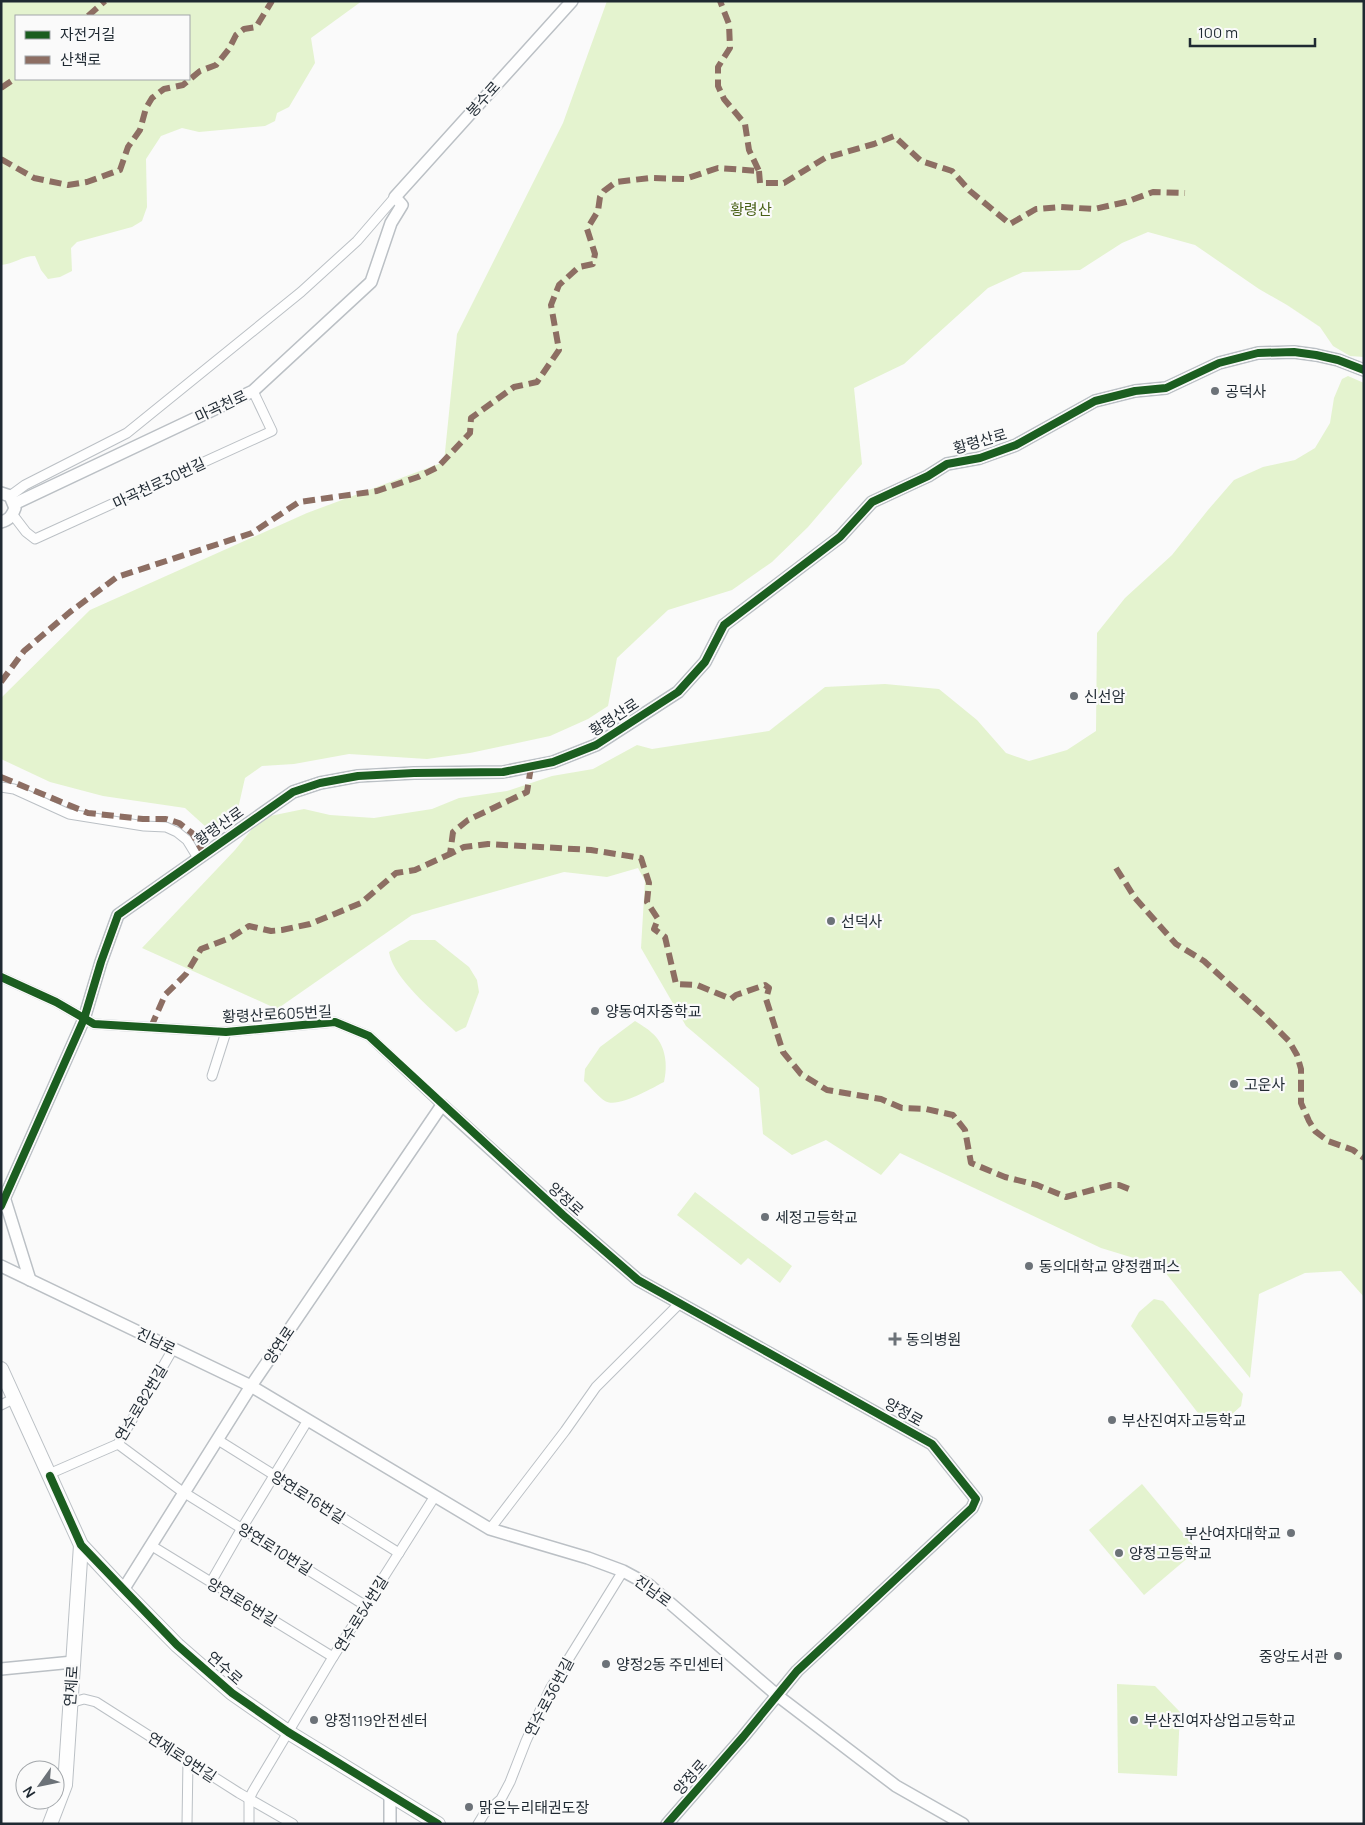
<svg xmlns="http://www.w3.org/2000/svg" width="1365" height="1825" font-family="Manrope,'Noto Sans KR',sans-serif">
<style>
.green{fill:#e4f3cf;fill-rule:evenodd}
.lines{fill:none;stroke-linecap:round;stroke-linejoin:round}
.minor-casing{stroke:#bbc0c5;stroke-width:11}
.tertiary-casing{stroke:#bbc0c5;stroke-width:14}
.secondary-casing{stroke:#bbc0c5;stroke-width:16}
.minor{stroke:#fefefe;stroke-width:9}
.tertiary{stroke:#fefefe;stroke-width:11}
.secondary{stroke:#fefefe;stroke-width:14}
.quiet{stroke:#8d6e63;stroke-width:6;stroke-dasharray:12 6;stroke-linecap:butt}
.cycleway-casing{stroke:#fafafa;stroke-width:11}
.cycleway{stroke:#1b5e20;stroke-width:8}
.poi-dot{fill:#6c7278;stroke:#fafafa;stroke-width:2}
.labels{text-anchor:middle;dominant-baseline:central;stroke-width:4.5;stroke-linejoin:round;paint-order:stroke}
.street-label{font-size:15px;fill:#1f2932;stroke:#fafafa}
.park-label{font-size:15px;fill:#486015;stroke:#fafafa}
.poi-label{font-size:15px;fill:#1f2932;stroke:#fafafa;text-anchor:start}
</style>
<rect width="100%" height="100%" fill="#fafafa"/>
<g class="green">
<path d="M1 1H362L311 38 315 63 289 107 277 113 275 121 265 126 199 132 182 128 161 136 146 159 147 207 142 221 132 227 77 242 71 248 72 271 60 277 48 279 41 270 35 256C22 256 14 264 1 265ZM189 16V79H16V16Z"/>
<path d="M607 1H1364V357L1350 356 1333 346 1320 327 1287 305 1259 289 1195 245 1148 232 1122 243 1080 270 1023 272 988 288 904 364 854 388 862 464 808 527 772 562 732 590 668 610 617 658 608 706 588 719 550 736 470 753 427 759 349 754 294 764 262 766 245 778 237 813 216 836 185 808 103 796 50 782 1 759 2 697 90 610 307 513 444 462 457 334 563 123Z"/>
<path d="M1348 376 1364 383V1297L1341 1271 1305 1273 1259 1294 1250 1378 1160 1266 1101 1248 900 1153 881 1175 826 1140 792 1155 763 1134 759 1088 686 1026 641 948 645 881 638 868 607 877 564 872 412 915 277 1009 142 948 235 850 252 829 270 816 304 809 330 815 374 818 432 809 459 798 507 791 552 776 593 769 637 745 652 749 769 731 825 687 885 684 939 689 977 720 1006 753 1029 761 1067 750 1096 731 1097 633 1125 598 1172 555 1208 510 1234 480 1263 467 1295 460 1315 448 1330 423 1334 398 1342 379Z"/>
<path d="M410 940H435L469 967 477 980 479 992 466 1027 456 1032C435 1012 394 980 389 952Z"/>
<path d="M635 1021C641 1025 647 1028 652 1033 666 1045 668 1065 664 1082 652 1088 617 1109 605 1101 597 1096 591 1087 584 1081L585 1069 600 1047Z"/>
<path d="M695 1192 792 1266 780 1283 748 1258 741 1265 677 1215Z"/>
<path d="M1154 1299 1163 1301 1243 1394 1241 1406 1221 1424 1208 1426 1131 1326 1139 1312Z"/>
<path d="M1142 1484 1197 1550 1144 1595 1089 1530Z"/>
<path d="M1117 1684 1155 1686 1180 1712 1177 1776 1118 1773Z"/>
</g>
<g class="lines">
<g class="minor-casing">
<g id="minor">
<path d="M10 496 25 485 127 433 301 292 357 241 395 197"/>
<path d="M13 515 26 532 35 539 272 431 253 391"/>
<path d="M1 787 14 789 69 814 144 826 166 827 177 832 187 840 198 858"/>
<path d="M1 977 56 1002 94 1024 226 1032 335 1022 369 1036 442 1105"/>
<path d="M212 1076 226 1032"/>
<path d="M1 1405 15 1398"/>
<path d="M218 1440 399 1553"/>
<path d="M118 1444 180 1490 366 1606"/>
<path d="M49 1474 118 1444 173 1349"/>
<path d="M490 1529 565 1431 596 1387 680 1303"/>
<path d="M152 1546 333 1657"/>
<path d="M211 1582 242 1528 308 1420"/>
<path d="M70 1703 84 1699 96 1702 239 1793 293 1824"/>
<path d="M187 1824 188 1760"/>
<path d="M249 1824V1799L253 1791 333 1657 435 1496"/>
<path d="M478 1824 484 1814 501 1799 510 1782 526 1741 550 1689 623 1571"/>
</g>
</g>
<g class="tertiary-casing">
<g id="tertiary">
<path d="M1 493 10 496 15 508C12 516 9 520 1 522"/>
<path d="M14 504 253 391 371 282 391 223 402 205 395 197 572 1"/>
<path d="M5 1200 30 1280"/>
<path d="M1 1206 84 1019 101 962 118 915 293 792 320 783 358 776 414 773 503 772 553 762 596 745 678 692 705 662 724 625 840 537 872 502 928 476 947 464 980 458 1016 445 1095 401 1135 391 1166 388 1219 363 1258 353 1294 352 1316 355 1338 360 1364 370"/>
<path d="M1 1266 251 1386 490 1529 588 1558 623 1571 649 1585 778 1696 896 1786 963 1824"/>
<path d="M123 1590 251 1386 442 1105 563 1215 638 1280 932 1444 976 1499 972 1508 797 1671 743 1737 667 1824"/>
<path d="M1 1669 73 1662"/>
<path d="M390 1824V1795"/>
</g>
</g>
<g class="secondary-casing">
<g id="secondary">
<path d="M1 1369 81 1545 123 1590 177 1645 232 1693 288 1732 438 1824"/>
<path d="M50 1824 65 1785 81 1545"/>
</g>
</g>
<use href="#minor" class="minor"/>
<use href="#tertiary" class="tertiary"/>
<use href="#secondary" class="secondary"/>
<g class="quiet">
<path d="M88 16 105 1"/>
<path d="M1 88 16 78"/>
<path d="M1 159 34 178 68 185 87 182 120 170 128 147 140 130 146 108 152 98 164 89 183 85 200 71 216 65 229 49 236 35 244 29 256 27 272 1"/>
<path d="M759 171 760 183H784L825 158 874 144 894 136 921 161 952 171 970 191 1010 224 1036 209 1060 207 1094 209 1126 202 1153 192 1185 193"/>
<path d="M1 682 24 651 70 612 117 577 252 533 299 502 377 491 418 477 438 467 470 433 471 418 514 387 537 382 559 350 551 305 559 285 579 267 593 264 595 254 587 229 598 211 600 197 604 191 616 182 650 178 685 179 718 168 759 171 749 150 745 124 724 99 718 86V67L730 48 729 24 720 1"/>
<path d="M531 767 527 792 468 820 453 832 450 854 464 847 488 844 591 850 641 858 649 883 647 902 658 919 654 929 665 937 676 984 697 985 731 999 736 995 765 985 769 988 766 999 783 1052 801 1074 827 1090 881 1099 902 1108 926 1109 953 1115 965 1130 971 1163 1005 1177 1037 1185 1066 1197 1111 1185H1119L1134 1191"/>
<path d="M1 777 88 813 143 819H166L179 823 192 833 204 854"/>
<path d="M1116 868 1135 898 1176 944 1204 961 1264 1016 1289 1041 1297 1055 1301 1069V1103L1309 1121 1315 1131 1328 1141 1353 1150 1364 1158"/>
<path d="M151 1027 165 995 186 974 201 949 230 938 249 926 271 931 282 930 310 924 361 903 396 873 415 870 450 854"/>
</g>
<g class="cycleway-casing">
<g id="cycleway">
<path d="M1 977 56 1002 94 1024 226 1032 335 1022 369 1036 563 1215 638 1280 932 1444 976 1499 972 1508 797 1671 743 1737 667 1824"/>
<path d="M1 1206 84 1019 101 962 118 915 293 792 320 783 358 776 414 773 503 772 553 762 596 745 678 692 705 662 724 625 840 537 872 502 928 476 947 464 980 458 1016 445 1095 401 1135 391 1166 388 1219 363 1258 353 1294 352 1316 355 1338 360 1364 370"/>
<path d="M50 1476 81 1545 177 1645 232 1693 288 1732 438 1824"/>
</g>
</g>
<use href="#cycleway" class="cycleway"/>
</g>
<g class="poi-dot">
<circle cx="1215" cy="391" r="5"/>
<circle cx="1074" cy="696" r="5"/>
<circle cx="831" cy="921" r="5"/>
<circle cx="595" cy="1011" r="5"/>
<circle cx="1234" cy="1084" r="5"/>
<circle cx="765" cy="1217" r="5"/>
<circle cx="1029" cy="1266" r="5"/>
<path d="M892.5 1331.5h5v5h5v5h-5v5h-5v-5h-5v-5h5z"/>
<circle cx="1112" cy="1420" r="5"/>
<circle cx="1291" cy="1533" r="5"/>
<circle cx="1119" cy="1553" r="5"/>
<circle cx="1338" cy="1656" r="5"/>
<circle cx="606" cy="1664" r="5"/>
<circle cx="314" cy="1720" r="5"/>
<circle cx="1134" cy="1720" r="5"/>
<circle cx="469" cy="1807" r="5"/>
</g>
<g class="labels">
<g class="street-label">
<text transform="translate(483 99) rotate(-48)">봉수로</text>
<text transform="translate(221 406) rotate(-25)">마곡천로</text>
<text transform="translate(980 441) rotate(-16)">황령산로</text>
<text transform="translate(159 483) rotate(-25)">마곡천로30번길</text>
<text transform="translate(614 717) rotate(-33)">황령산로</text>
<text transform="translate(219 826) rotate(-35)">황령산로</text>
<text transform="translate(277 1014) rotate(-3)">황령산로605번길</text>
<text transform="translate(566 1199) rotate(42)">양정로</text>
<text transform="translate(156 1341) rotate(26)">진남로</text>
<text transform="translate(279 1345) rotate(-56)">양연로</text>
<text transform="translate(141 1403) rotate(-59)">연수로82번길</text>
<text transform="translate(904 1412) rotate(29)">양정로</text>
<text transform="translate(308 1497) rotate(32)">양연로16번길</text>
<text transform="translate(275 1549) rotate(32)">양연로10번길</text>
<text transform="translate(653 1591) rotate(36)">진남로</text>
<text transform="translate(242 1602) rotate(31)">양연로6번길</text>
<text transform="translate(361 1614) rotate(-58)">연수로54번길</text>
<text transform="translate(225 1668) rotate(41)">연수로</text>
<text transform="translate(71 1686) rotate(-86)">연제로</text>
<text transform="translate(549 1697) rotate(-62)">연수로36번길</text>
<text transform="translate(182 1757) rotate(33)">연제로9번길</text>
<text transform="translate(690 1777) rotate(-49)">양정로</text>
</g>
<g class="park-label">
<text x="751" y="209">황령산</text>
</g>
<g class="poi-label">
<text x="1225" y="391">공덕사</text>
<text x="1084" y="696">신선암</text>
<text x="841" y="921">선덕사</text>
<text x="605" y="1011">양동여자중학교</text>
<text x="1244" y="1084">고운사</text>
<text x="775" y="1217">세정고등학교</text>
<text x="1039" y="1266">동의대학교 양정캠퍼스</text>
<text x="906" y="1339">동의병원</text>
<text x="1122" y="1420">부산진여자고등학교</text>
<text x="1281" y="1533" text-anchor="end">부산여자대학교</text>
<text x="1129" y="1553">양정고등학교</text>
<text x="1328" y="1656" text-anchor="end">중앙도서관</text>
<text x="616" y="1664">양정2동 주민센터</text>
<text x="324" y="1720">양정119안전센터</text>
<text x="1144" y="1720">부산진여자상업고등학교</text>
<text x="479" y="1807">맑은누리태권도장</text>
</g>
</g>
<rect width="1365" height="1825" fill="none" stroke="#1f2932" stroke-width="5"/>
<rect x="15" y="15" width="175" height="65" fill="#fafafa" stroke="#a2a6aa"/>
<rect x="25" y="31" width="25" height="8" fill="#1b5e20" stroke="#a2a6aa"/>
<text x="60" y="40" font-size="15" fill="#1f2932">자전거길</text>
<rect x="25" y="56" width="25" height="8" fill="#8d6e63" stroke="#a2a6aa"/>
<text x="60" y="65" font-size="15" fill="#1f2932">산책로</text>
<g transform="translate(40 1785) rotate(237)"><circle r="24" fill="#fafafa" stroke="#a2a6aa"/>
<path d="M0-4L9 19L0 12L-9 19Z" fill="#6c7278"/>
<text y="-8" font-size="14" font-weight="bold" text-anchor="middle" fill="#1f2932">N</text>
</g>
<path d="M1190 38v8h125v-8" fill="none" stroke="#1f2932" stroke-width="2.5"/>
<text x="1198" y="38" font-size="15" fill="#1f2932" stroke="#fafafa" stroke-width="4" paint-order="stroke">100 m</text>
</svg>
